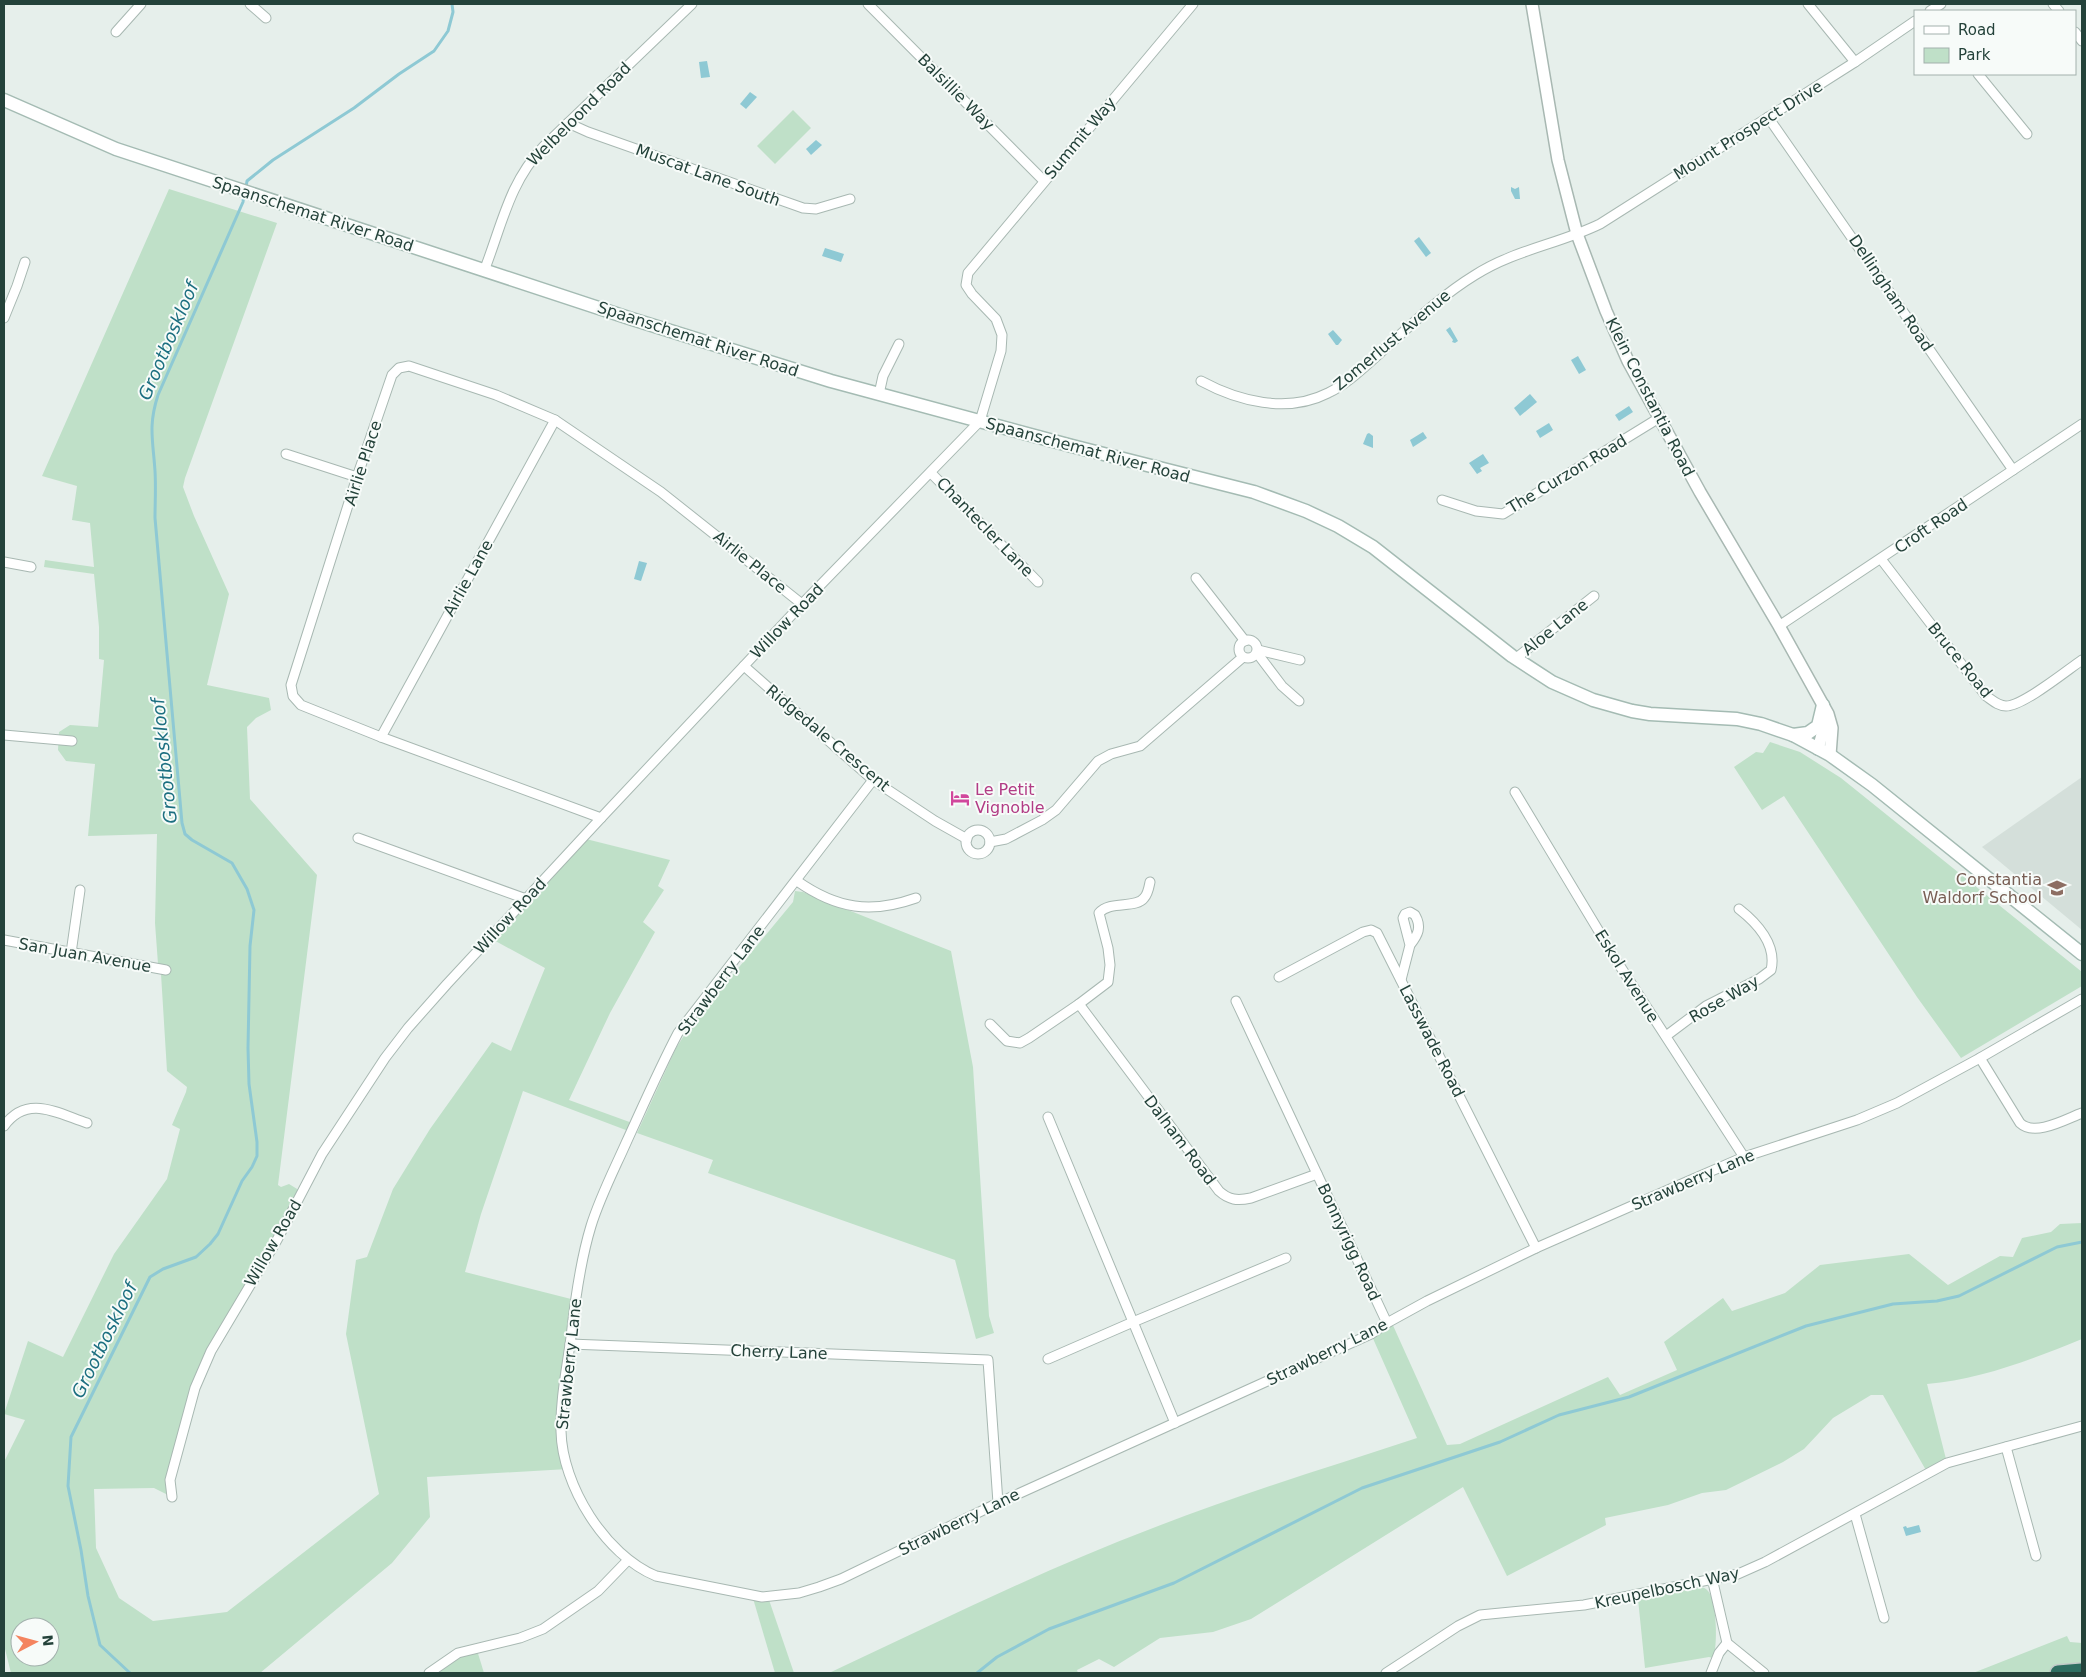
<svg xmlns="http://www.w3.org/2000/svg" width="2086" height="1677" font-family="'DejaVu Sans',sans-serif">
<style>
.built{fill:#d4dfda}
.green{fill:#bfe0c8;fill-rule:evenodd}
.water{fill:#8ec9d4}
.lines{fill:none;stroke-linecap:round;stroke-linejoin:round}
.stream{stroke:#8ec9d4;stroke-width:3}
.minor-casing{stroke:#a8b8b2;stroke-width:11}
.tertiary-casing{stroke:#a8b8b2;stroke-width:14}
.secondary-casing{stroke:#a4bbb3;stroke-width:15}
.motorway-casing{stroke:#c2cac8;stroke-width:18}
.minor{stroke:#fff;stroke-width:9}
.tertiary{stroke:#fff;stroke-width:11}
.secondary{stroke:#fff;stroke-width:12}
.motorway{stroke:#2f6f62;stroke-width:15}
.labels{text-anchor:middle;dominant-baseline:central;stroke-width:4;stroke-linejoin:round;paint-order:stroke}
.street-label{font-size:16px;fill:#24423a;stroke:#f7fbf9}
.hotel-label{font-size:16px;fill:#b23c85;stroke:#f7fbf9;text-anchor:start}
.education-label{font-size:16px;fill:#785e54;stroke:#f7fbf9;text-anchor:end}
.water-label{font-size:18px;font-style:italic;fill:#1c6f80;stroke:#f7fbf9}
</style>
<rect width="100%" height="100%" fill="#e6efeb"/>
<path class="built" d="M2082 777V930L1982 847Z"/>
<g class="green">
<path d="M793 110 811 128 775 164 757 146Z"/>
<path d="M169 189 277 223 185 478 183 487 194 516 229 594 207 685 269 698 271 710 256 718 247 727 250 799 317 875 278 1185 281 1187 289 1184 302 1192 195 1388 170 1480 172 1497 154 1488 94 1489 96 1548 119 1598 153 1621 227 1612 379 1494 346 1334 356 1260 367 1257 393 1189 430 1129 492 1042 511 1051 545 968 490 938 582 838 670 860 658 886 664 890 643 922 655 932 610 1013 569 1100 635 1124 631 1132 523 1091 481 1214 465 1272 575 1300 562 1406 568 1469 427 1477 430 1517 392 1563 260 1673H11L4 1645V1462L25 1420 4 1414 28 1341 63 1357 114 1254 167 1179 180 1129 172 1125 186 1092 187 1087 167 1071 161 974 82 960 83 951 158 964 155 923 157 834 88 836 95 764 66 761 58 750 59 732 70 725 98 727 104 660 99 659V627L94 574 44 567 45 560 94 567 90 523 72 520 77 486 42 476ZM20 1627H50V1657H20Z"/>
<path d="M1770 742 1800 752 1841 778 2082 972V986L1961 1058 1917 997 1784 796 1762 810 1734 767 1756 752 1763 753Z"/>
<path d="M795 891 803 892 951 951 973 1067 989 1316 994 1333 976 1339 955 1260 708 1173 713 1160 637 1133 676 1048 691 1025 793 902Z"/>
<path d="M2082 1223V1339C2033 1359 1980 1380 1927 1384L1947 1463 1927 1472 1883 1395H1871L1833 1418 1804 1449 1783 1462 1726 1490 1702 1493 1668 1505 1605 1518 1606 1525 1507 1576 1463 1487 1251 1619 1213 1632 1160 1638 1114 1667 1099 1659 1077 1670 1078 1673H829C936 1623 1042 1570 1153 1528 1240 1494 1329 1467 1417 1438L1371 1334 1391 1321 1447 1445 1460 1444 1608 1377 1620 1395 1677 1370 1664 1342 1723 1298 1732 1311 1785 1293 1820 1265 1909 1254 1948 1285 2000 1256 2013 1257 2022 1238 2051 1232 2060 1224Z"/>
<path d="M1697 1586C1701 1587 1705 1587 1708 1591 1717 1601 1718 1647 1713 1658L1709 1657 1645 1668 1638 1599Z"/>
<path d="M752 1595 768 1597 794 1673H775Z"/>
<path d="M2067 1636 2070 1642 2082 1643V1673H1973Z"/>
<path d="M476 1647 484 1673H441L439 1666Z"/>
</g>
<g class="water">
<path d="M707 61 710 77 701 78 699 62Z"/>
<path d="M750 92 757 97 746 109 740 104Z"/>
<path d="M816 140 822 145 811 155 806 149Z"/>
<path d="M1511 187 1515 189 1519 187 1520 199H1515L1511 191Z"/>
<path d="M1419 237 1431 253 1426 257 1414 241Z"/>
<path d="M825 248 844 254 841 262 822 256Z"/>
<path d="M1450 327 1458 341 1455 343 1452 342 1453 340 1446 330Z"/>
<path d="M1333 330 1342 340 1338 345H1336L1328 334Z"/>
<path d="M1578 356 1586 370 1579 374 1571 360Z"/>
<path d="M1530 394 1537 402 1520 416 1514 408Z"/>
<path d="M1629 406 1633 412 1619 421 1615 415Z"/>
<path d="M1549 423 1553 430 1540 438 1536 431Z"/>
<path d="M1423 432 1427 438 1413 447 1410 440Z"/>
<path d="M1367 434 1369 433 1373 436V448L1363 444Z"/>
<path d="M1483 454 1489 463 1480 468 1482 471 1477 474 1469 463Z"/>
<path d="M639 561 647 563 641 581 634 579Z"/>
<path d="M1919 1525 1921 1532 1906 1536 1903 1527 1906 1526 1907 1528Z"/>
</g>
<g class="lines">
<g class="stream">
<path d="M246 187 247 181 273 160 354 108 399 74 434 51 448 31 453 12 452 4"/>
<path d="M130 1673 100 1645 88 1596 81 1550 68 1486 71 1437 150 1277 163 1269 196 1257 210 1244 218 1234 242 1181 252 1167 257 1156V1142L249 1084 248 1048 250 946 254 910 247 889 232 863 192 840 185 834 182 823 155 518C155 503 156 487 155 471 153 440 148 426 158 395L243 202 244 193"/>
<path d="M977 1673 997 1657 1049 1629 1174 1583 1362 1488 1500 1442 1559 1415 1629 1397 1806 1326 1893 1304 1937 1301 1959 1296 2057 1247 2082 1242"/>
</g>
<g class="minor-casing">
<g id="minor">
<path d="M250 4 266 18"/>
<path d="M868 4 1044 181"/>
<path d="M1808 4 1855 62"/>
<path d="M2053 4 2059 11"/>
<path d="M1930 11 1941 4"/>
<path d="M116 32 141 4"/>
<path d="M2075 32 2082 41"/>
<path d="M1978 74 2027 134"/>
<path d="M1768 117 2013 470"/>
<path d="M568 123 588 132 803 208 816 209 850 199"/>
<path d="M484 271C502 225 509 183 543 147L692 4"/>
<path d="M4 318 17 286 25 262"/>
<path d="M1201 381C1238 401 1287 414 1328 393 1347 384 1363 368 1379 354 1409 327 1439 297 1475 275 1514 250 1559 244 1600 224L1855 62 1915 21"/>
<path d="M879 394 883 376 899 344"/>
<path d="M286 454 357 477"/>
<path d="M931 473 1038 582"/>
<path d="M1442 500 1476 511 1503 514 1659 418"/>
<path d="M1881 559 1986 696C1992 700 1998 706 2006 706 2023 706 2066 671 2082 660"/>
<path d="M4 562 31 567"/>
<path d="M1196 578 1245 641"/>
<path d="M1779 626 2082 424"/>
<circle cx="1248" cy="649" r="9"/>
<path d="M1258 650 1300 660"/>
<path d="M1257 653 1282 686 1299 701"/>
<path d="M1515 659 1594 596"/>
<path d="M744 666 873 780 935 821 967 839"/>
<path d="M4 735 72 741"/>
<path d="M381 737 555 420"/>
<path d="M873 780 678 1033C659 1069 643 1106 626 1143 614 1170 600 1197 591 1226 580 1262 575 1300 571 1337 567 1368 560 1400 561 1431 562 1485 605 1555 656 1576L762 1597 799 1593 819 1587 841 1579 998 1503 1371 1334 1387 1323 1427 1301 1536 1248 1686 1182 1744 1157 1857 1120 1897 1103 1980 1058 2082 999"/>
<path d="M1515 792 1618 963 1744 1157"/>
<path d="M601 818 381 737 301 705 293 696 291 685 357 477 392 375 399 368 409 366 496 395 555 420 661 492 802 604"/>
<circle cx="978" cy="842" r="12"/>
<path d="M358 838 526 899"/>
<path d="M990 842 1006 839 1042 820 1056 810 1098 761 1111 754 1140 746 1243 657"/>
<path d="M797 881C837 909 871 914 916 898"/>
<path d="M4 940 166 970"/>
<path d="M71 953 80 890"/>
<path d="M1279 977 1363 932 1371 930 1377 933 1536 1248"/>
<path d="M1401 980 1410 945 1403 918 1405 914 1410 912 1415 915C1422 927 1418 935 1410 945"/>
<path d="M1236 1001 1387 1323"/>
<path d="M1079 1004 1219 1191C1229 1200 1237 1201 1251 1198L1317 1174"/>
<path d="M990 1024 1007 1041 1020 1043 1029 1038 1079 1004 1108 982 1110 965 1108 948 1099 913C1110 900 1136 909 1144 898 1148 894 1149 887 1150 882"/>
<path d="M1666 1036 1706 1006 1759 979 1771 970C1777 945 1757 923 1739 909"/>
<path d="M1980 1058 2020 1123C2035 1137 2066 1119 2082 1113"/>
<path d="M1048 1117 1175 1423"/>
<path d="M4 1126C27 1094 57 1113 87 1123"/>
<path d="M570 1344 988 1360 998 1503"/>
<path d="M1048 1359 1133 1322 1286 1258"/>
<path d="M2006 1447 2036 1556"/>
<path d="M172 1497 170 1480 195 1388 211 1351 277 1240 322 1154 385 1058 408 1028 447 984 601 818 802 604 980 421 1001 351 1002 335 996 319 972 294 966 285 968 273 1193 4"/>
<path d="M1855 1514 1884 1618"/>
<path d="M1712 1578 1727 1643 1764 1673"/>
<path d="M429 1673 458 1653 520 1638 543 1629 598 1591 628 1560"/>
<path d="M1386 1673 1458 1626 1480 1615 1584 1605 1738 1574 1765 1562 1947 1463 2082 1426"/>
<path d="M1711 1673 1719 1653 1727 1643"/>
</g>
</g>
<g class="tertiary-casing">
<g id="tertiary">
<path d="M1532 4 1558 160 1577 234 1606 311 1628 361 1700 492 1779 626 1828 714 1832 728 1830 755"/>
<path d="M1818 749 1823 731 1824 715"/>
</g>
</g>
<g class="secondary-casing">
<g id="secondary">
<path d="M4 100 116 149 632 319 831 381 1072 446 1254 492 1306 511 1338 526 1373 547 1512 656 1552 682 1593 700 1632 711 1650 714 1737 719 1761 724 1793 735 1830 755 1872 785 2082 954"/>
<path d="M1793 735 1808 733 1818 726 1823 705"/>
</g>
</g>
<g class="motorway-casing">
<path id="motorway" d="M2058 1673 2082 1671"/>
</g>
<use href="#minor" class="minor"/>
<use href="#tertiary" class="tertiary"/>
<use href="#secondary" class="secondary"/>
<use href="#motorway" class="motorway"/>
</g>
<defs>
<g id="hotel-bare" transform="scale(1.5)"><path d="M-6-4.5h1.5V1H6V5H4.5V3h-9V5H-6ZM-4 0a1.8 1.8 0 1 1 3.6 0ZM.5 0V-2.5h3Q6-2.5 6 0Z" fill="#d1479c" stroke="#f7fbf9" stroke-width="2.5" paint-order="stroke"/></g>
<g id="school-bare" transform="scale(1.5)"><path d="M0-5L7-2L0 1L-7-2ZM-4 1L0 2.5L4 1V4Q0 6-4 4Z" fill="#8d6e63" stroke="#f7fbf9" stroke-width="2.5" paint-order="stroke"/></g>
</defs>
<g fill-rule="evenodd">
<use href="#hotel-bare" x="960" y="798"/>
<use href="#school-bare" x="2057" y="888"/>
</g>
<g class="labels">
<g class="street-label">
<text transform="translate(956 92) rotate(45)">Balsillie Way</text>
<text transform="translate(579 114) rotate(-45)">Welbeloond Road</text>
<text transform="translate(1748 130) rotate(-32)">Mount Prospect Drive</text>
<text transform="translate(1080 138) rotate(-50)">Summit Way</text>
<text transform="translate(708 175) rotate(20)">Muscat Lane South</text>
<text transform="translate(313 214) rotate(18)">Spaanschemat River Road</text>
<text transform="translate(1891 293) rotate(56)">Dellingham Road</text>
<text transform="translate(698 339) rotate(18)">Spaanschemat River Road</text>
<text transform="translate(1392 340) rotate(-40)">Zomerlust Avenue</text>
<text transform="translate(1650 397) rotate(63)">Klein Constantia Road</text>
<text transform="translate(1088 450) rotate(15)">Spaanschemat River Road</text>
<text transform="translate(363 463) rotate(-72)">Airlie Place</text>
<text transform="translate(1567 474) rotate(-31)">The Curzon Road</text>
<text transform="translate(1931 526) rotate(-34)">Croft Road</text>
<text transform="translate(985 527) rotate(46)">Chantecler Lane</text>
<text transform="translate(750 562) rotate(39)">Airlie Place</text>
<text transform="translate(468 578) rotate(-61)">Airlie Lane</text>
<text transform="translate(787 621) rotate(-46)">Willow Road</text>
<text transform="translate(1555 627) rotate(-39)">Aloe Lane</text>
<text transform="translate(1960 660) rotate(51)">Bruce Road</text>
<text transform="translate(828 738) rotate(40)">Ridgedale Crescent</text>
<text transform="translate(510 916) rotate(-47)">Willow Road</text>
<text transform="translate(85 955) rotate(10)">San Juan Avenue</text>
<text transform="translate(1627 976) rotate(58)">Eskol Avenue</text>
<text transform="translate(721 980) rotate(-53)">Strawberry Lane</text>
<text transform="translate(1724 999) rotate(-30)">Rose Way</text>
<text transform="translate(1432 1041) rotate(63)">Lasswade Road</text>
<text transform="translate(1180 1140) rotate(53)">Dalham Road</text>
<text transform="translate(1693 1180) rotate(-23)">Strawberry Lane</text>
<text transform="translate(1349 1242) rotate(65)">Bonnyrigg Road</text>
<text transform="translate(273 1243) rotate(-60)">Willow Road</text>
<text transform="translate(779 1352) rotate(2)">Cherry Lane</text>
<text transform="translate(1327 1352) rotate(-26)">Strawberry Lane</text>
<text transform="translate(569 1364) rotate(-84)">Strawberry Lane</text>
<text transform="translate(959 1522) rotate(-26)">Strawberry Lane</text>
<text transform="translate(1667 1588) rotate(-12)">Kreupelbosch Way</text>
</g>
<g class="hotel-label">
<text x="975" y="789">Le Petit<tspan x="975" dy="18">Vignoble</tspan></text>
</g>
<g class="education-label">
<text x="2042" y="879">Constantia<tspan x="2042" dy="18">Waldorf School</tspan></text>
</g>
<g class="water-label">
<text transform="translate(168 341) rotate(-67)">Grootboskloof</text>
<text transform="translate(164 761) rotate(-96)">Grootboskloof</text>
<text transform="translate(104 1340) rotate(-64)">Grootboskloof</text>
</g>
</g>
<rect width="2086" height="1677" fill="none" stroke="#24423a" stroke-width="10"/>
<rect x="1914" y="10" width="162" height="65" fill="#f7fbf9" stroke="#a3b1ad"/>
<rect x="1924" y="26" width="25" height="8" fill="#ffffff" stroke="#a3b1ad"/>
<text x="1958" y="35" font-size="15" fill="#24423a">Road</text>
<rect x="1924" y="48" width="25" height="15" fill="#bfe0c8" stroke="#a3b1ad"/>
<text x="1958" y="60" font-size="15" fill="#24423a">Park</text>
<g transform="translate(35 1642) rotate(84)"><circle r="24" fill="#f7fbf9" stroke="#a3b1ad"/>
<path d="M0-4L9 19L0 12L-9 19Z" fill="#f4845f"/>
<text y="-8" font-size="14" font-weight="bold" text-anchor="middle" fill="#24423a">N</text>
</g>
</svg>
